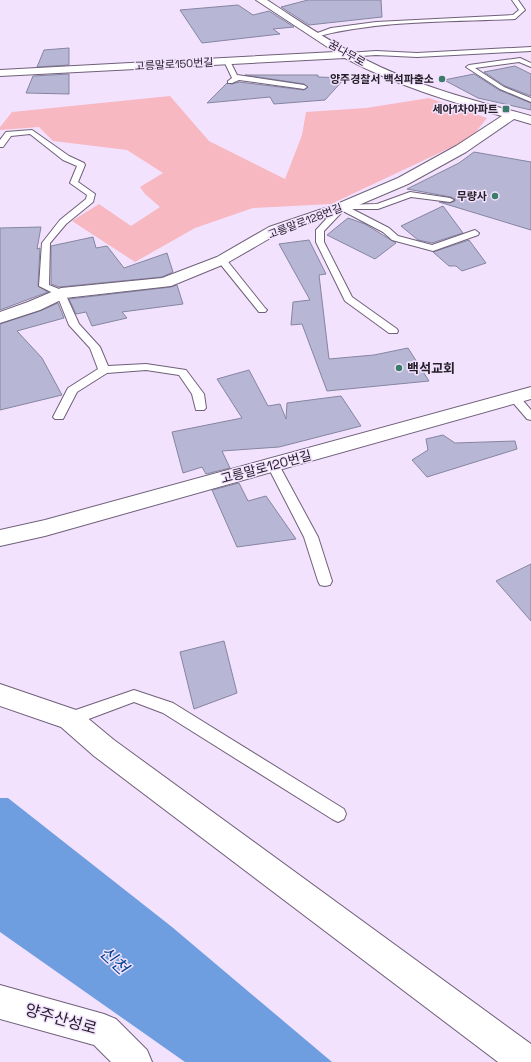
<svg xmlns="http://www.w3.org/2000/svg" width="531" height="1062" font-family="'Space Grotesk','Noto Sans KR',sans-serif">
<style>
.green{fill:#f7b8c2}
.water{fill:#6e9de0}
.building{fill:#b7b7d5;stroke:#8585a1}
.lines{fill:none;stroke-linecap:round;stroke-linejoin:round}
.lane-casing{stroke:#706079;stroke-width:2}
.street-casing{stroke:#706079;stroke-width:2}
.lane{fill:#fff;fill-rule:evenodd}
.street{fill:#fff;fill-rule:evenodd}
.poi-dot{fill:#3a7b6a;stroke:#f3e2fe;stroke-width:1.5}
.labels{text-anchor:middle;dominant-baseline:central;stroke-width:3;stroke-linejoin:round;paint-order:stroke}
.far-street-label{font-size:11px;fill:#26202a;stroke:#f3e2fe}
.far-poi-label{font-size:11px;font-weight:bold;fill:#26202a;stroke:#f3e2fe;text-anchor:end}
.poi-label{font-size:13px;font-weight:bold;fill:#26202a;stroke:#f3e2fe;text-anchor:start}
.street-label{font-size:13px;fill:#26202a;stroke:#f3e2fe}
.near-street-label{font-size:16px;fill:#26202a;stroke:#f3e2fe}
.near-water-label{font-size:17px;font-style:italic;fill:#004390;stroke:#f3e2fe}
</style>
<rect width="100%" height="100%" fill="#f3e2fe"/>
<path class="green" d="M170 96 209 141 285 179 302 135 306 112 366 108 429 98 487 118 471 138 331 204 253 208 195 228 135 262 72 221 99 204 131 226 160 207 145 194 140 187 163 173 127 150 53 141 39 127 0 130V127L12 112Z"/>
<path class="water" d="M0 798H8L172 927 332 1062H185L0 932Z"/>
<g class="building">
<path d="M308 0H381L382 17 309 25 281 7Z"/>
<path d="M238 5 253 15 269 11 294 27 273 29 280 34 202 43 180 10Z"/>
<path d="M69 48V65L37 67 44 50Z"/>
<path d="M515 66 531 74V96L505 86 484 72Z"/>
<path d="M69 74V94L26 93 33 76Z"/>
<path d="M474 74 499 90 531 103V110L478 98 444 80Z"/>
<path d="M245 75H318V77L345 78 325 100 274 104 270 97 207 103 227 83 232 84 239 82 304 90 308 87 304 84Z"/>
<path d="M474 152 531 162V230L439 202 450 203 455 201V199L451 197 407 189 459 163Z"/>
<path d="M443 206 463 233 432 243 418 240 401 226Z"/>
<path d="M348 218 365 224 396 243 375 259 327 235Z"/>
<path d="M41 227 37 249 40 248 38 286 48 292 0 310V228Z"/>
<path d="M93 237 96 248 107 246 124 268 167 253 173 272 162 277 59 287 51 284V246Z"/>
<path d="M309 240 326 274 319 275 329 359 374 355 408 348 429 381 327 391 302 324 291 325 293 302 310 300 279 244Z"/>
<path d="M469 240 486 263 462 271 456 266H449L433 252Z"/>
<path d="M177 285 183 304 122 312 127 318 92 326 86 312 76 314 69 299 171 287Z"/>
<path d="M58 303 64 318 17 331 42 358 62 395 0 410V324L40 311Z"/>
<path d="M249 370 268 406 280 404 286 419 287 403 341 396 361 426 279 447 222 451 230 468 206 474 202 467 183 473 172 432 242 418 217 379Z"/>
<path d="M443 435 455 443 515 441 517 449 427 477 412 460 428 450 426 439Z"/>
<path d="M239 483 248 501 266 496 296 539 237 547 212 490Z"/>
<path d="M531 564V621L496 581Z"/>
<path d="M224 641 237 693 194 709 180 652Z"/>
</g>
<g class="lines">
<g class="lane-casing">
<g id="lane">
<path d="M512 0H518L525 10 515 19C450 22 378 20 315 37L312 35 331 28 376 22 513 15 519 10Z"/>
<path d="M531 47V51L417 57 376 55 347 57 344 55 347 53 376 51 417 53Z"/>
<path d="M520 58 531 63V67L519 62 475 68 504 87 531 98V102L500 89 466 67 469 65Z"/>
<path d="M227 59 230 61 237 75 304 85 307 87 304 89 239 80 232 83H228V81L232 78 224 61Z"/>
<path d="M32 130 69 156 84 163 85 165 78 182 95 194 93 202 66 224 50 243 49 285 64 291 79 324 100 347 108 366 146 364 186 370 204 394 206 408 204 410H196L192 394 179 375 146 370 107 373 77 392 63 419H55L53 417 68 388 98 369 90 348 69 325 57 295 39 286 42 243 60 220 86 199 87 195 70 183 77 166 63 160 30 134 11 136 3 147H0V140L6 132Z"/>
<path d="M410 192 450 198 454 200 450 202 411 197 378 209H352L389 228 398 236 432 245 472 231 475 230 479 233 478 235 433 251 392 240 383 232 343 211 324 231V242L352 297 397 329 398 331 397 333H389L345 301 316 242V230L339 205 377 204Z"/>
<path d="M222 257 225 258 265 308 267 310 265 312H259L217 260Z"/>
<path d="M515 395 519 396 531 410V420L527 419 509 398Z"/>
<path d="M273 461 277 462 279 465 318 537 332 581 330 585 325 586 320 585 318 581 304 537 267 465 269 462Z"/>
<path d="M134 690 173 703 344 809 346 814 344 819 338 822 332 819 163 713 134 702 70 726 64 724 62 719 64 714Z"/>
</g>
</g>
<g class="street-casing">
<g id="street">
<path d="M256 0H267C299 21 330 42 364 59 416 86 475 101 531 116V124L514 119 466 152 408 184 347 210 279 233 227 263 171 286 65 298 40 310 0 323V312L28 302 61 288 162 278 217 257 269 227 337 204 398 178 456 146 502 116C448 101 395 85 345 58L0 76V70L335 52Z"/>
<path d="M531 387V399L45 536 0 546V530L45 520Z"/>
<path d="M0 684 79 711 114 740 531 1044V1062H498L94 756 61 727 0 706Z"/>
<path d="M0 985 104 1014 116 1019 147 1050 152 1062H111L94 1045 0 1019Z"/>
</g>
</g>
<use href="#lane" class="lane"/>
<use href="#street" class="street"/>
</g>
<g class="poi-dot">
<circle cx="442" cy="79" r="4"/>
<rect x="502" y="105" width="8" height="8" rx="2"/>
<circle cx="495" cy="196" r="4"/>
<circle cx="399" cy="368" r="4"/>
</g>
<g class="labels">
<g class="far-street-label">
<text transform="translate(347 53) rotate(30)">꿈나무로</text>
<text transform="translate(174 64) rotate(-3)">고릉말로150번길</text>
<text transform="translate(305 221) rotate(-21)">고릉말로128번길</text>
</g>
<g class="far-poi-label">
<text x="434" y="79">양주경찰서 백석파출소</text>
<text x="498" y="109">세아1차아파트</text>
<text x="487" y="196">무량사</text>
</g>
<g class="poi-label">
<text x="407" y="368">백석교회</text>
</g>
<g class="street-label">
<text transform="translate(266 467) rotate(-15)">고릉말로120번길</text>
</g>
<g class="near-street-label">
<text transform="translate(61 1019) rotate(16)">양주산성로</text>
</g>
<g class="near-water-label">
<text transform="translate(114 960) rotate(43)">신천</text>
</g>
</g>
</svg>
